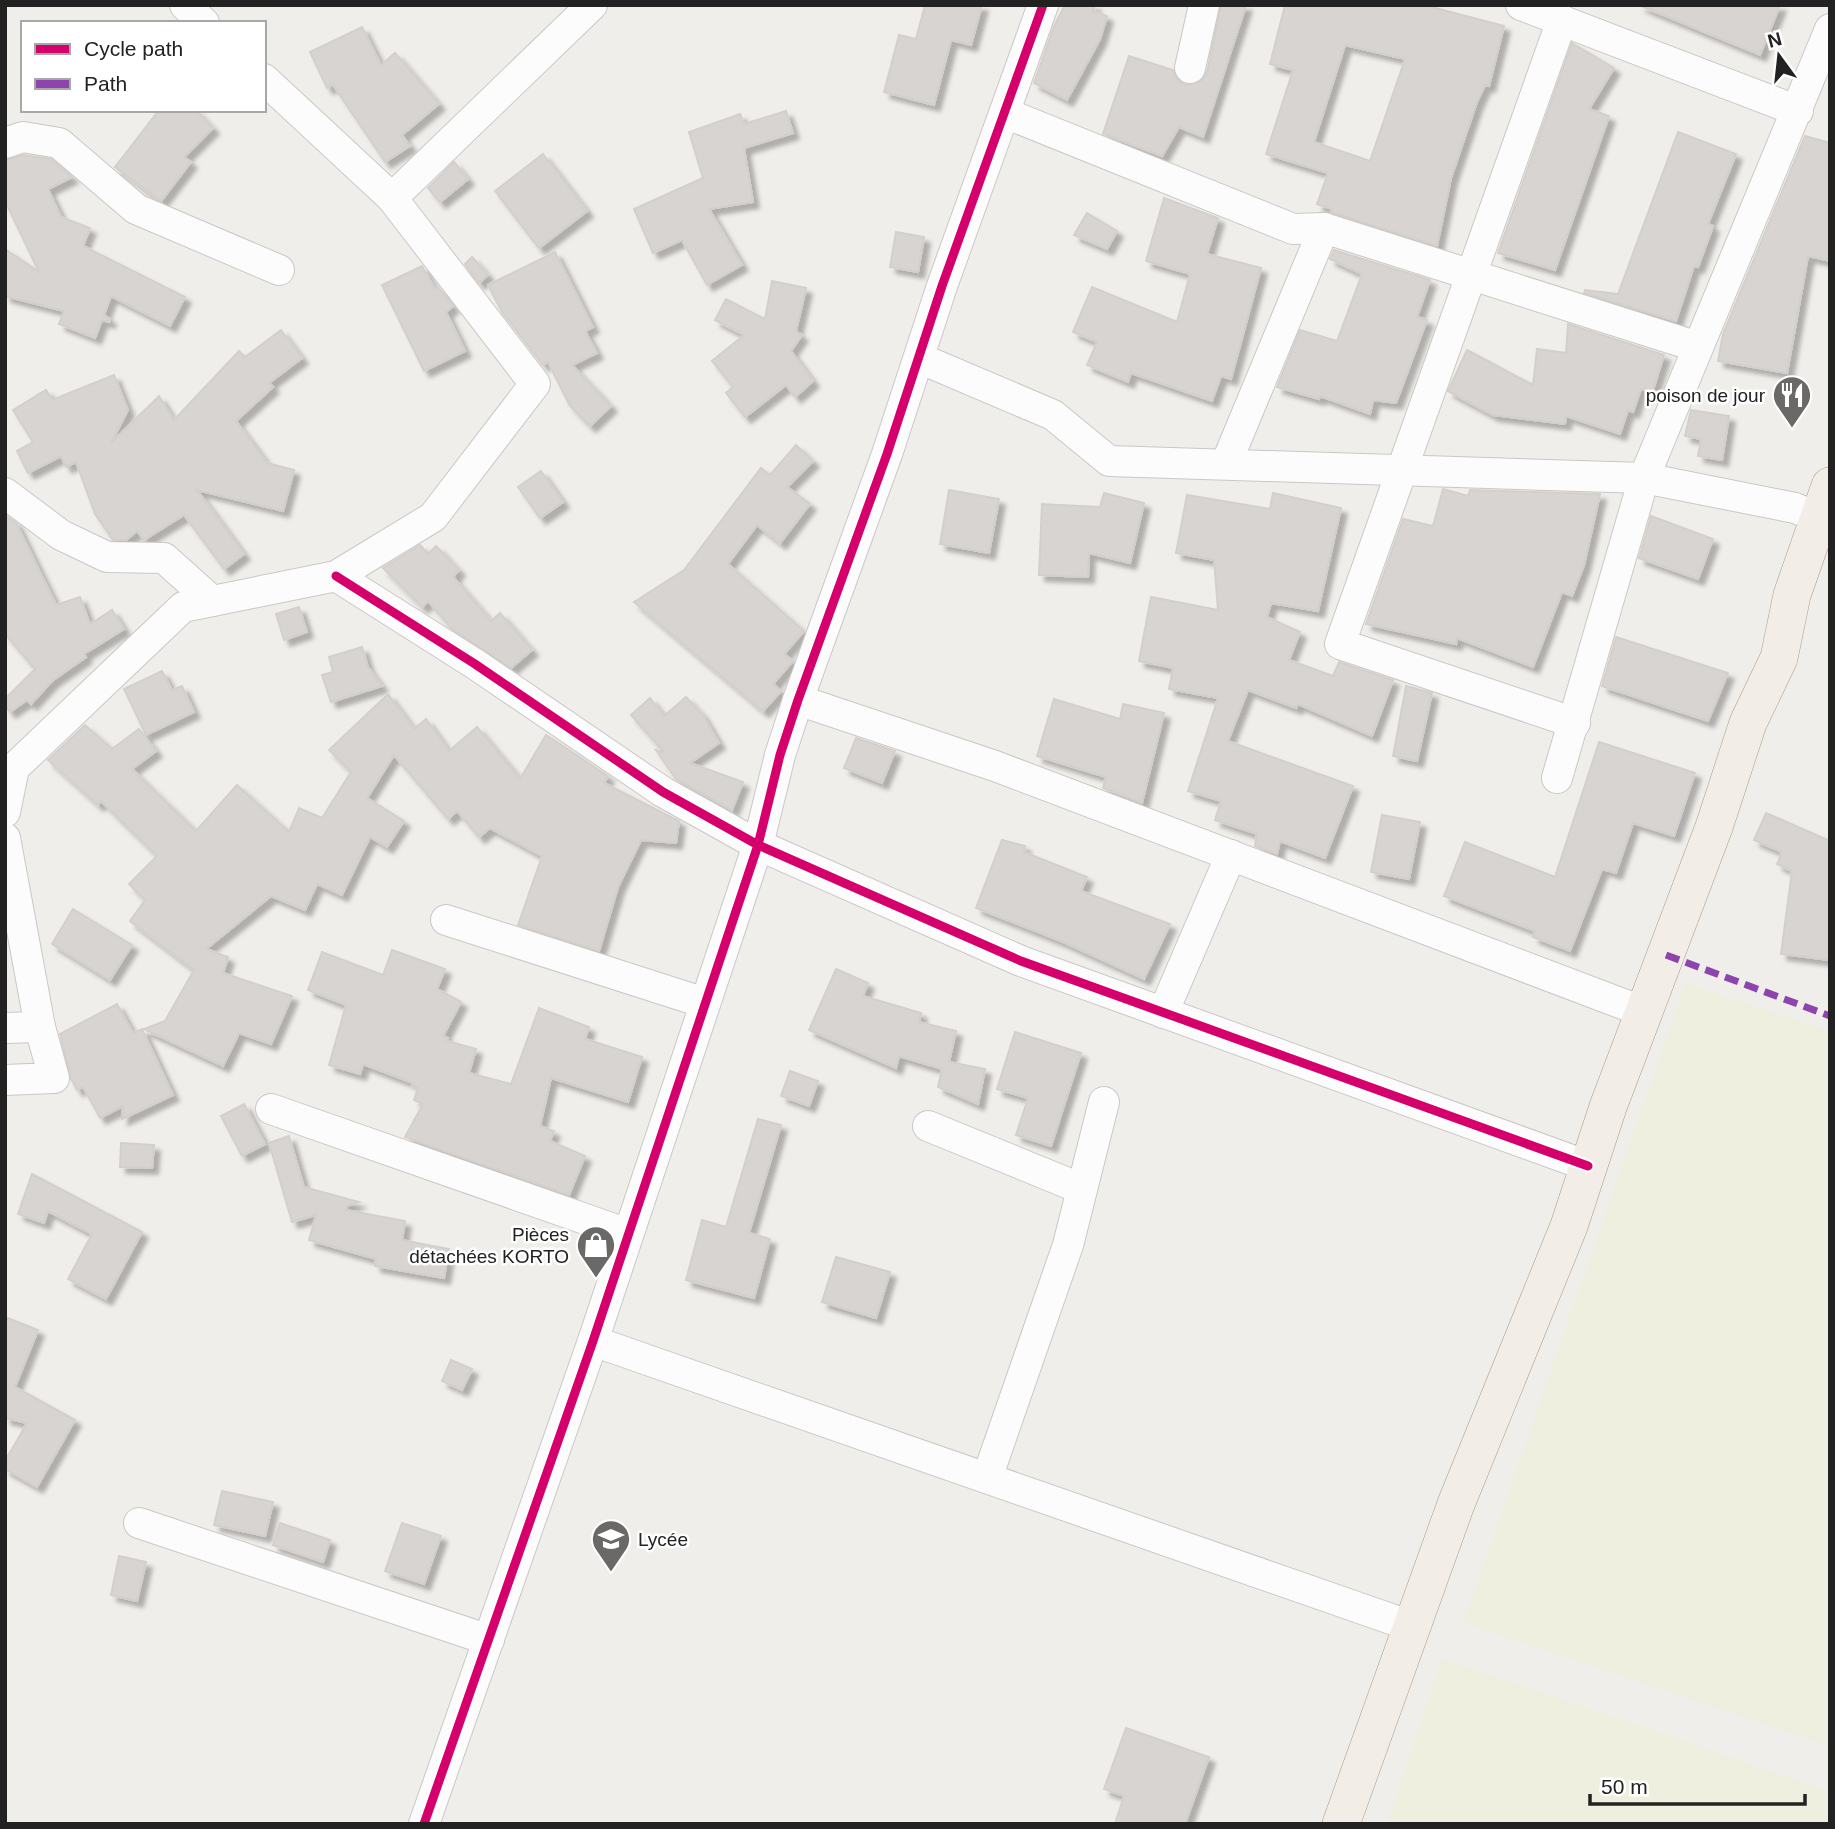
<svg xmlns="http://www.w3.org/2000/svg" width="1835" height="1829" font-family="Arial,sans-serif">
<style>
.farmland{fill:#efefdf}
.building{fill:#d7d4d2;stroke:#d3d0cc;stroke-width:2;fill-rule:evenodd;filter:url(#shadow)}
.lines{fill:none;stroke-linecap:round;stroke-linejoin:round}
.minor-casing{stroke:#c9c8c7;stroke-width:32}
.major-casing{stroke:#a79c86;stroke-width:38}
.minor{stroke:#fdfcfc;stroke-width:30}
.major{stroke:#f3ede7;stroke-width:37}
.quiet{stroke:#8e44ad;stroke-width:7;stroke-dasharray:14 7;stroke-linecap:butt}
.cycleway-casing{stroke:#fff;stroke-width:13}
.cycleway{stroke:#d6006c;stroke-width:9}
.labels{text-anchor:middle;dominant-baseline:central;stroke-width:5;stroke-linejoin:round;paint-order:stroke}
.poi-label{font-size:19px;fill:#222;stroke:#fff;text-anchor:end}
</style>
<defs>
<filter id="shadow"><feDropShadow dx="6" dy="6" stdDeviation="2" flood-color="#0004"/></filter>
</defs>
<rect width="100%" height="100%" fill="#f0eeeb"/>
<g class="farmland">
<path d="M1685 983 1830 1031V1747L1463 1623Z"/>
<path d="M1442 1658 1830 1791V1824H1387Z"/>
</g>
<g class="building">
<path d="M925 5H982L971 45 951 40 934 105 884 92 899 35 916 39Z"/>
<path d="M1065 5H1095L1093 11 1107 16 1100 39 1067 100 1034 83 1054 26Z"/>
<path d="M1221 5H1246L1203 137 1179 127 1162 156 1103 134 1129 56 1173 70 1178 80 1186 85 1202 80 1207 72Z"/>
<path d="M1285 5H1424L1504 26 1489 86 1485 85 1477 102 1451 178 1437 246 1331 212 1332 209 1317 204 1328 173 1266 154 1293 70 1270 64ZM1345 45 1405 59 1370 161 1314 142Z"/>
<path d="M1639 5H1780L1760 55Z"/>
<path d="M362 27 381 65 395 53 439 104 402 135 410 146 385 162 333 85 327 88 310 52Z"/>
<path d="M1572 43 1614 68 1589 109 1609 116 1555 270 1498 253Z"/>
<path d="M159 110H196L213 128 184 157 191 162 161 201 115 167Z"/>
<path d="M786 111 793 133 744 148 753 202 709 209 742 265 707 285 682 240 653 253 634 209 703 178 689 132 740 114 744 124Z"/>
<path d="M1678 132 1736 154 1708 224 1713 226 1698 267 1694 266 1676 321 1584 293 1585 290 1618 294Z"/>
<path d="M1805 136 1830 143V261L1808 256 1787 373 1718 361 1723 334Z"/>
<path d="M543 154 587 211 539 248 495 191Z"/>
<path d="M24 155 51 159 72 177 48 189 61 217 90 228 83 246 185 297 170 326 111 296 104 315 110 319 109 322 102 320 95 338 59 324 64 311 5 296V249L39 272 5 201V160Z"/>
<path d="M454 162 468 179 440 202 428 188Z"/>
<path d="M1164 198 1218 218 1207 254 1261 268 1231 379 1221 376 1212 401 1131 373 1128 382 1087 365 1097 342 1073 332 1092 287 1177 322 1190 274 1146 261Z"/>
<path d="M1087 213 1117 231 1107 249 1074 235Z"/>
<path d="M896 232 924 237 918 272 890 267Z"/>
<path d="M1334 250 1430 280 1417 317 1427 320 1396 403 1373 400 1370 414 1320 396 1319 399 1277 387 1300 330 1337 341 1362 274 1330 259Z"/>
<path d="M555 252 593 327 585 331 597 353 572 365 611 406 590 426 570 406 548 362 543 365 502 312 488 285Z"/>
<path d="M472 257 488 275 479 283 465 264Z"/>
<path d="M422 266 435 289 438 287 453 306 446 312 465 351 424 371 382 285Z"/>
<path d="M772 281 806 288 796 331 802 335 791 351 813 381 795 397 786 385 745 417 726 393 733 387 712 361 744 335 715 320 726 299 765 319Z"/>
<path d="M1568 324 1664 355 1653 390 1641 389 1633 412 1628 410 1620 434 1566 416 1565 424 1493 415 1448 391 1467 350 1533 385 1537 349 1566 353Z"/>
<path d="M281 330 302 358 269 383 273 387 236 421 267 463 294 470 283 511 197 490 244 554 224 569 184 515 144 540 137 531 126 540H113L95 514 76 462 66 467 61 456 28 473 17 451 33 442 13 410 46 390 52 400 114 375 128 410 111 443 159 396 174 420 239 351 245 357Z"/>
<path d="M1691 410 1729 416 1722 460 1698 456 1701 439 1685 436Z"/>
<path d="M796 445 813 461 787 487 810 504 780 543 757 525 728 564 804 631 784 654 793 661 773 684 781 691 763 711 634 602 684 570 761 468 770 475Z"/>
<path d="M541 471 563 502 540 518 518 487Z"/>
<path d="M1443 489 1468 496 1470 490 1600 494 1584 565 1572 596 1562 592 1533 667 1457 638 1456 644 1366 624 1403 519 1433 526Z"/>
<path d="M949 490 999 499 989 553 940 544Z"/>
<path d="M1104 493 1144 503 1130 563 1089 553 1088 577 1039 575 1042 504 1100 507Z"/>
<path d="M1273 493 1341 508 1318 611 1271 603 1267 617 1300 632 1289 660 1333 676 1339 662 1393 680 1372 736 1298 704 1296 708 1248 690 1228 741 1353 786 1325 858 1280 841 1277 854 1255 846 1257 834 1215 820 1221 801 1188 791 1218 698 1169 689 1173 668 1139 661 1151 597 1218 610 1214 560 1176 553 1187 495 1270 509Z"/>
<path d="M5 515 16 523 56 605 80 597 90 624 112 610 124 629 84 654 86 657 52 681 31 704 27 700 10 712 5 706V699L35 669 5 634Z"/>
<path d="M1651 516 1713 539 1698 579 1639 558Z"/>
<path d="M420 545 428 554 436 546 459 570 453 577 491 621 500 613 532 650 511 668 452 629 428 601 422 607 383 568Z"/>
<path d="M299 607 307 632 284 640 276 614Z"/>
<path d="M1616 637 1728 673 1708 721 1602 686Z"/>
<path d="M362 647 368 667 382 686 331 702 322 675 333 672 329 657Z"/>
<path d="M162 671 172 690 182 686 194 712 146 735 124 689Z"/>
<path d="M1406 686 1432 693 1417 761 1393 756Z"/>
<path d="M388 694 414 729 426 719 449 751 477 727 520 779 546 735 608 776 604 783 679 821 676 843 641 840 618 887 599 951 518 925 542 856 490 828 479 837 457 811 448 819 394 755 367 798 404 821 387 847 370 837 342 895 317 884 305 910 271 896 206 949 228 957 223 973 292 996 271 1044 239 1033 223 1066 144 1029 165 1021 194 970 130 921 145 900 129 884 157 856 101 801 98 805 48 760 85 725 112 749 139 729 156 751 132 769 196 831 237 785 289 832 299 808 322 818 351 772 329 750Z"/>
<path d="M686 697 702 714 719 743 690 763 743 782 732 810 676 779 656 750 664 752 631 715 650 698 664 716Z"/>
<path d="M1054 699 1120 719 1123 704 1164 713 1142 803 1103 788 1106 777 1037 756Z"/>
<path d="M856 738 895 751 882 783 844 768Z"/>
<path d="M1599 742 1695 773 1674 836 1633 823 1616 873 1602 869 1570 951 1533 937 1535 931 1444 896 1465 842 1555 877Z"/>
<path d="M1766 813 1830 841V960L1781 954 1792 871 1777 864 1782 852 1754 840Z"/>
<path d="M1382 815 1420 822 1409 879 1371 872Z"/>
<path d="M1002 840 1025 846 1024 852 1087 877 1081 891 1170 924 1144 979 1061 941 976 908Z"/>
<path d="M73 909 132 945 110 980 52 944Z"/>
<path d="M392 950 445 969 437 989 461 1002 443 1036 448 1038 447 1041 476 1049 469 1073 511 1084 539 1008 589 1027 585 1039 642 1057 628 1102 551 1078 540 1126 554 1131 550 1141 585 1156 569 1195 405 1137 423 1104 414 1100 418 1088 412 1086 413 1083 363 1064 360 1074 329 1065 346 1005 308 990 322 952 383 975Z"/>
<path d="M836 969 868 983 863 996 921 1013 919 1022 956 1031 949 1062 985 1069 978 1104 938 1087 942 1069 899 1056 896 1068 809 1030Z"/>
<path d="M117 1004 133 1033 142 1029 173 1095 122 1119 123 1106 100 1118 83 1087 77 1090 71 1079 60 1034Z"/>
<path d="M1015 1032 1081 1053 1051 1146 1016 1135 1028 1098 997 1089Z"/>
<path d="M790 1071 818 1081 809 1106 781 1096Z"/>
<path d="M244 1104 265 1144 242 1156 221 1116Z"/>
<path d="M758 1119 781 1125 749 1233 770 1239 754 1298 686 1280 702 1220 726 1227Z"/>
<path d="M289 1136 304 1187 359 1202 347 1206 346 1210 405 1221 402 1240 449 1249 444 1278 375 1266 376 1259 309 1240 316 1215 292 1222 269 1143Z"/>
<path d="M121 1143 154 1145 152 1168 120 1167Z"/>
<path d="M32 1174 142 1232 106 1299 68 1279 92 1234 48 1211 44 1223 18 1214Z"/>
<path d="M836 1257 890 1272 876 1318 822 1302Z"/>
<path d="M5 1317 38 1330 15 1387 75 1420 37 1487 5 1469V1461L27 1423 5 1418Z"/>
<path d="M451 1360 472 1369 462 1390 442 1381Z"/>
<path d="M222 1491 273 1502 265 1536 214 1525Z"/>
<path d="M280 1523 330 1540 323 1562 273 1545Z"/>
<path d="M402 1523 441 1536 424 1584 385 1571Z"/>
<path d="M119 1556 146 1562 137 1601 111 1595Z"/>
<path d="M1126 1728 1209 1757 1185 1824H1115L1124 1796 1104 1789Z"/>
</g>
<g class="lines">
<g class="minor-casing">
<g id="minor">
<path d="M185 5 204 23"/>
<path d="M1521 5 1798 111"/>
<path d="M1562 20 1340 644 1575 723"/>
<path d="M1190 68 1204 5"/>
<path d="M1005 113 1293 229 1324 228 1698 347"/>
<path d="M5 143 23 137 59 143 136 209 279 270"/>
<path d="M392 198 592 5"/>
<path d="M919 358 1053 415 1109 461 1644 478 1795 508 1819 518"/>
<path d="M1226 464 1324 228"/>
<path d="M5 493 61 535 107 557 164 558 212 601"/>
<path d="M336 576 475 664 663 792 758 845 1021 961 1588 1166"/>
<path d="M798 700 995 766 1644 1012"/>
<path d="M1557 778 1644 478 1830 29"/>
<path d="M5 812 14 768 183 607 336 576 433 517 535 384 392 198 264 79"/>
<path d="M5 838 40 1027 54 1078 5 1080"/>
<path d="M446 920 705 1003"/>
<path d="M1163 1013 1231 855"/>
<path d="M5 1028 40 1027"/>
<path d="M271 1109 628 1234"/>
<path d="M928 1126 1082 1189"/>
<path d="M593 1341 1414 1627"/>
<path d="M987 1478 1068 1245 1104 1102"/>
<path d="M139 1523 489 1640"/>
<path d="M424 1824 593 1341 758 845 780 755 798 700 887 454 942 286 1043 5"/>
</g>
</g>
<g class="major-casing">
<path id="major" d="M1341 1824 1456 1504 1569 1226 1608 1107 1714 827 1748 723 1779 658 1792 595 1830 486"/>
</g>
<use href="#minor" class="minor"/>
<use href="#major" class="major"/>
<path class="quiet" d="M1666 955 1830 1016"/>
<g class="cycleway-casing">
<g id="cycleway">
<path d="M336 576 475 664 663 792 758 845 1021 961 1588 1166"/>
<path d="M424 1824 593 1341 758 845 780 755 798 700 887 454 942 286 1043 5"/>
</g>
</g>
<use href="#cycleway" class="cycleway"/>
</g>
<defs>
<g id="restaurant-pin" transform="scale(2.0125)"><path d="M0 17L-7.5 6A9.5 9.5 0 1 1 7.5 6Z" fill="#6a6968" stroke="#fff"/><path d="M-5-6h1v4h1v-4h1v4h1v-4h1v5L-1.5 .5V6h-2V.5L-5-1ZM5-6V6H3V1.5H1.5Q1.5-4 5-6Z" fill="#fff"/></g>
<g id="shop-pin" transform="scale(2.0125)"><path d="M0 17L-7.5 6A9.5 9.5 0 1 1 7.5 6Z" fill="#6a6968" stroke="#fff"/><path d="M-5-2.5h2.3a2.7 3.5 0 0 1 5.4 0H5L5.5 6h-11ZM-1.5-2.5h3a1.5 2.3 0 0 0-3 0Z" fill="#fff"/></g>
<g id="school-pin" transform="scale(2.0125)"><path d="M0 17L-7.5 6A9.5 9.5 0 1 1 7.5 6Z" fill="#6a6968" stroke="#fff"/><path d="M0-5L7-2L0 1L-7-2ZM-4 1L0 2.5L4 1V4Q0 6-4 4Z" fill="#fff"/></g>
</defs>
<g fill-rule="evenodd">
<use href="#restaurant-pin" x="1792" y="395"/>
<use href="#shop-pin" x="596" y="1245"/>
<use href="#school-pin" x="611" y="1539"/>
</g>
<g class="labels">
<g class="poi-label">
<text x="1765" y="395">poison de jour</text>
<text x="569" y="1234">Pièces<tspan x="569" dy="22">détachées KORTO</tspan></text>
<text x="638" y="1539" text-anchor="start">Lycée</text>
</g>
</g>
<rect width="1835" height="1829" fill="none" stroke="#222222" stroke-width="14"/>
<rect x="21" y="21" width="245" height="91" fill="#ffffff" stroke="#a7a7a7" stroke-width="2"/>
<rect x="35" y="44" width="35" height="10" fill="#d6006c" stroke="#a7a7a7" stroke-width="2"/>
<text x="84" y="56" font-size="21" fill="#222222">Cycle path</text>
<rect x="35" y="79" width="35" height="10" fill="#8e44ad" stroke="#a7a7a7" stroke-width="2"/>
<text x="84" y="91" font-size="21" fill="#222222">Path</text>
<g transform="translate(1779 56) rotate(345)" stroke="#ffffff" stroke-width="5" paint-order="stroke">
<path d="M0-5L12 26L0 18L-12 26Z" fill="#222222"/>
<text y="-10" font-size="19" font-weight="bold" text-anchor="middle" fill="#222222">N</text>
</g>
<path d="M1590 1794v10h215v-10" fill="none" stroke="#222222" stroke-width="3.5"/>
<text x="1601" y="1794" font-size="21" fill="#222222" stroke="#ffffff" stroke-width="5" paint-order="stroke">50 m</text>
</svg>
